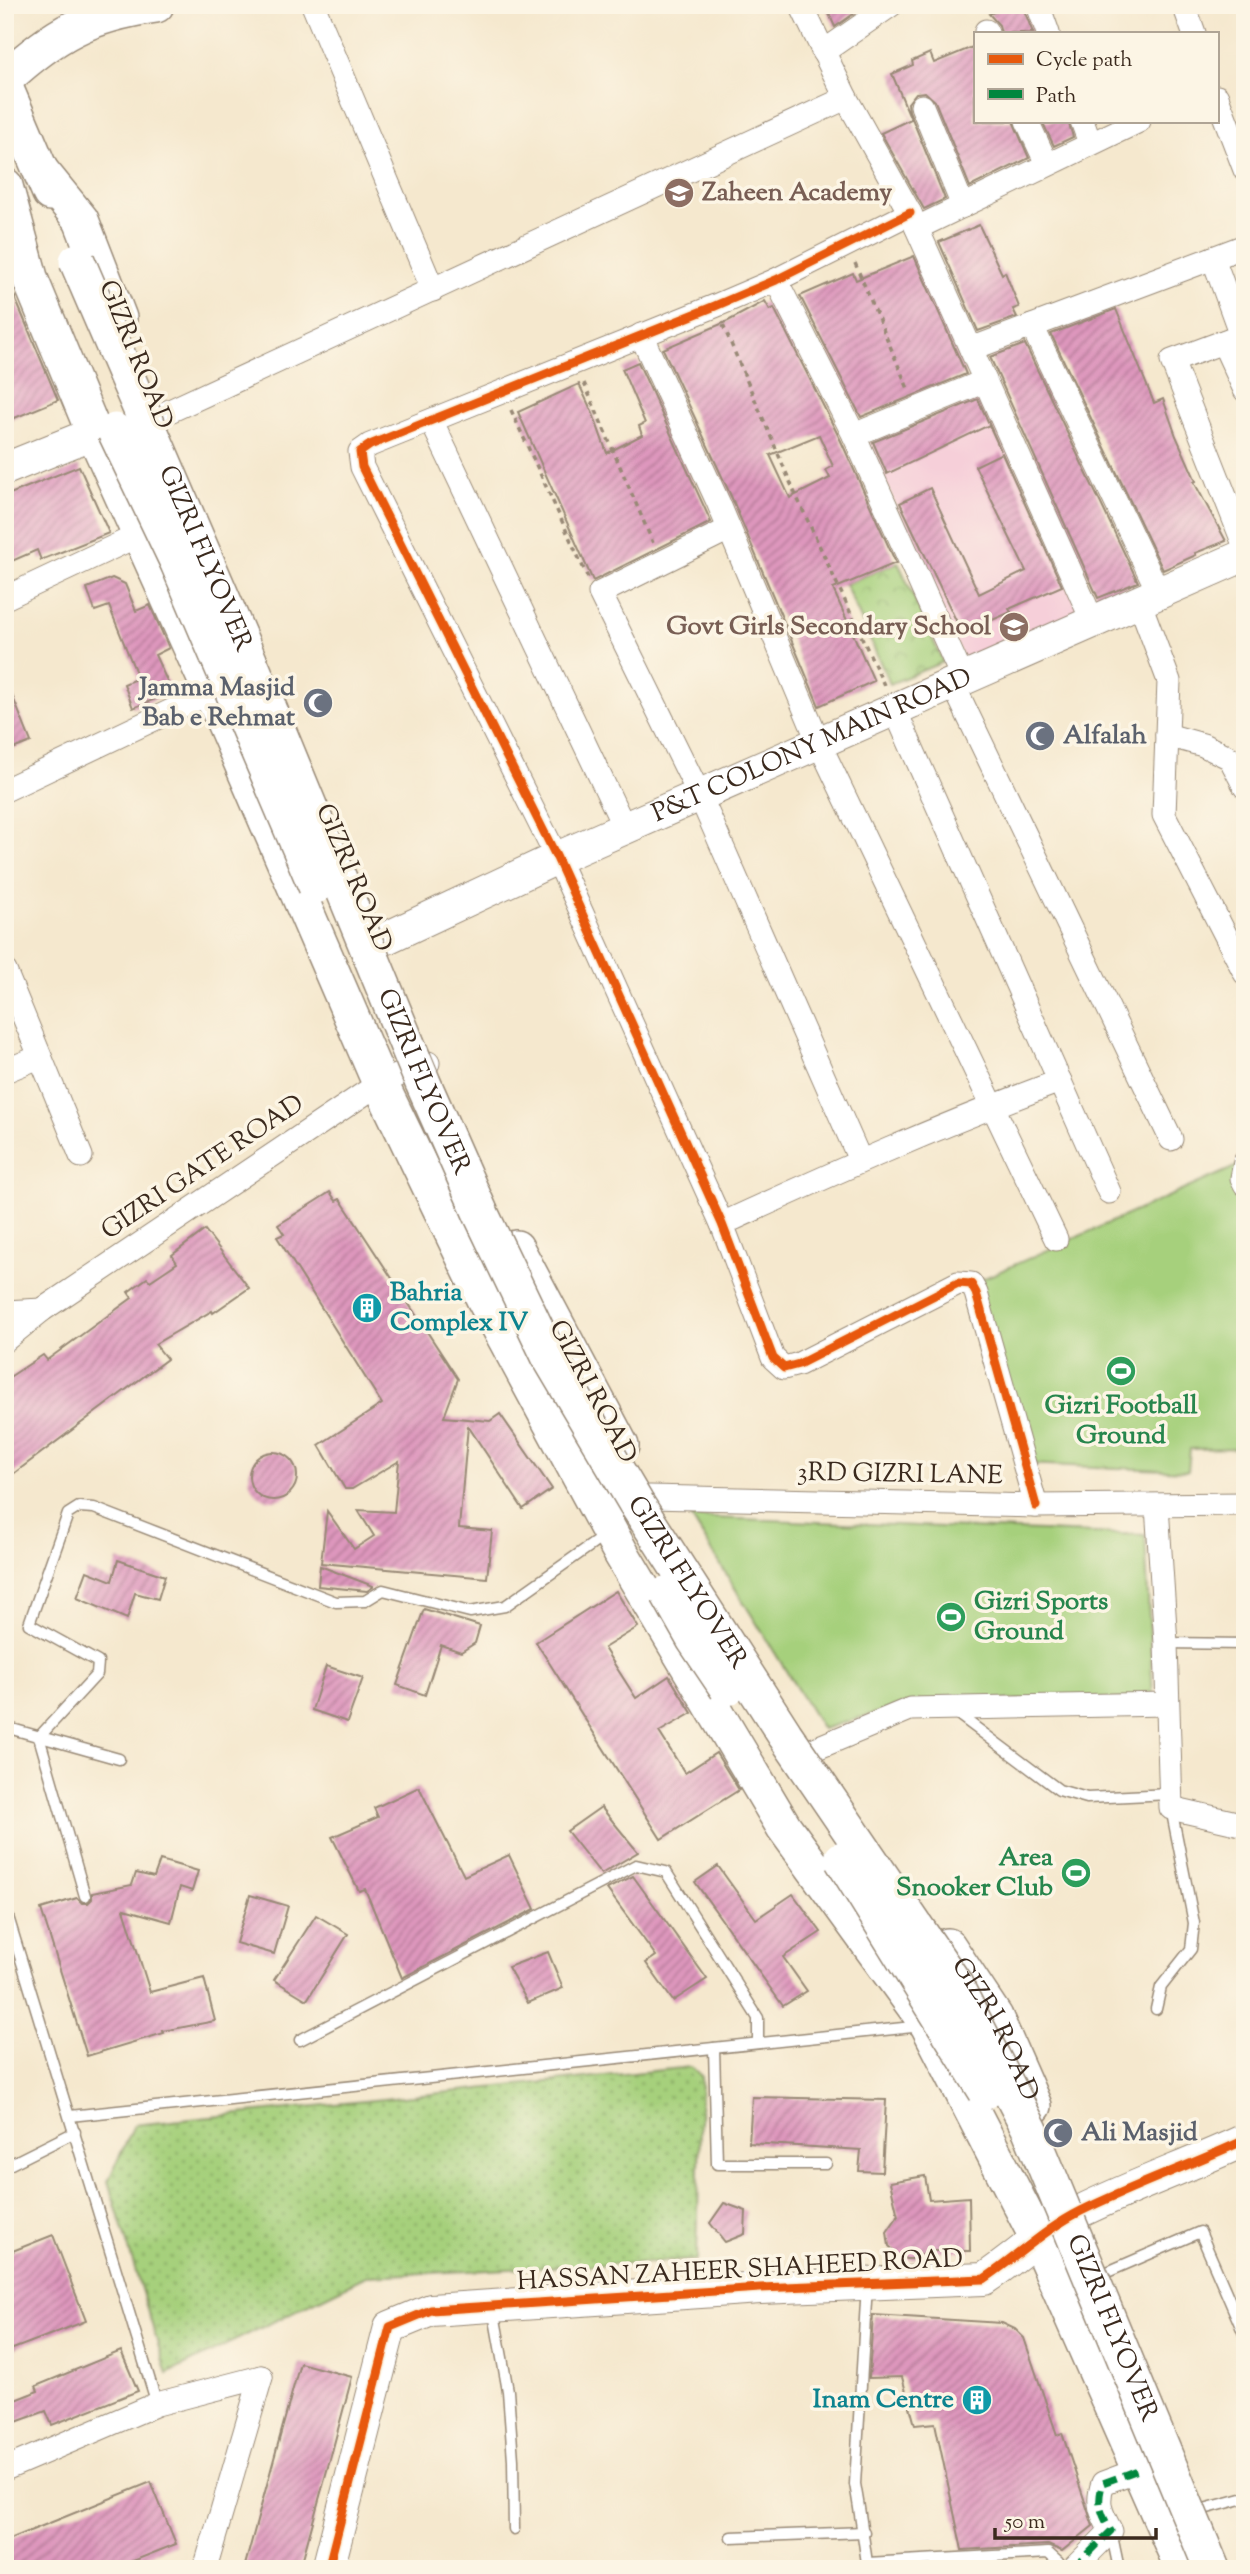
<svg xmlns="http://www.w3.org/2000/svg" width="1250" height="2574" font-family="'Sorts Mill Goudy',serif">
<style>
.built{fill:#f6cfd9}
.grass{fill:url(#grass-dots);stroke:#707d4d;stroke-width:2}
.park{fill:url(#park-crowns);stroke:#707d4d;stroke-width:2}
.pitch{fill:#a6d07c;stroke:#707d4d;stroke-width:2}
.building{fill:url(#building-hatch);fill-rule:evenodd}
.lines{fill:none;stroke-linecap:round;stroke-linejoin:round}
.lane-casing{stroke:#988976;stroke-width:13}
.street-casing{stroke:#988976;stroke-width:25}
.secondary-casing{stroke:#988976;stroke-width:34}
.primary-casing{stroke:#988976;stroke-width:38}
.path{stroke:#988976;stroke-width:3.5;stroke-dasharray:5 5;stroke-linecap:butt}
.lane{stroke:#fff;stroke-width:10}
.street{stroke:#fff;stroke-width:23}
.secondary{stroke:#fff;stroke-width:32}
.primary{stroke:#fff;stroke-width:35}
.primary-bridge-casing{stroke:#988976;stroke-width:38;stroke-linecap:butt}
.primary-bridge{stroke:#fff;stroke-width:35}
.quiet{stroke:#00873e;stroke-width:7;stroke-dasharray:14 7;stroke-linecap:butt}
.cycleway-casing{stroke:#fcf5e5;stroke-width:13}
.cycleway{stroke:#e8590c;stroke-width:9}
.labels{text-anchor:middle;dominant-baseline:central;stroke-width:7;stroke-linejoin:round;paint-order:stroke}
.education-label{font-size:26px;font-weight:bold;fill:#785e54;stroke:#fcf5e5;text-anchor:start}
.street-label{font-size:26px;fill:#3b2a1e;stroke:#fcf5e5}
.worship-label{font-size:26px;font-weight:bold;fill:#5b616d;stroke:#fcf5e5;text-anchor:start}
.culture-label{font-size:26px;font-weight:bold;fill:#0d838f;stroke:#fcf5e5;text-anchor:start}
.leisure-label{font-size:26px;font-weight:bold;fill:#27864d;stroke:#fcf5e5}
</style>
<defs>
<pattern id="grass-dots" width="8" height="8" patternUnits="userSpaceOnUse" patternTransform="scale(1.75)"><rect width="8" height="8" fill="#a6d07c"/><path d="M2 2h.1M6 6h.1" fill="none" stroke="#88a965" stroke-width="1.8" stroke-linecap="round"/></pattern>
<pattern id="park-crowns" width="20" height="18" patternUnits="userSpaceOnUse" patternTransform="scale(1.75)"><rect width="20" height="18" fill="#a6d07c"/><path d="M2 6a3 3 0 1 1 6 0M12 15a3 3 0 1 1 6 0" fill="none" stroke="#88a965"/></pattern>
<pattern id="building-hatch" width="6" height="6" patternUnits="userSpaceOnUse" patternTransform="scale(1.75)"><rect width="6" height="6" fill="#de97bd"/><path d="M-1 1l2-2M0 6l6-6M5 7l2-2" fill="none" stroke="#b57b99"/></pattern>
</defs>
<rect width="100%" height="100%" fill="#fcf5e5"/>
<filter id="ink" filterUnits="userSpaceOnUse"><feTurbulence type="fractalNoise" baseFrequency=".0143" numOctaves="2"/><feDisplacementMap in="SourceGraphic" scale="14" xChannelSelector="R" yChannelSelector="G"/><feConvolveMatrix kernelMatrix="1 2 1 2 8 2 1 2 1" color-interpolation-filters="sRGB"/></filter>
<filter id="wash" filterUnits="userSpaceOnUse"><feTurbulence type="fractalNoise" baseFrequency=".00686" numOctaves="4" result="noise"/><feDisplacementMap in="SourceGraphic" scale="28" xChannelSelector="R" yChannelSelector="G"/><feGaussianBlur stdDeviation="1.57" result="paint"/><feColorMatrix in="noise" values="0 0 0 0 0 0 0 0 0 0 0 0 0 0 0 0 0 1.4 0 .05"/><feComposite in="paint" operator="in"/></filter>
<g filter="url(#wash)">
<rect width="100%" height="100%" fill="#f5e8ce"/>
<path class="built" d="M983 398 1085 612 963 658 868 442Z"/>
<path class="grass" d="M691 2067 701 2076 697 2260 366 2276 167 2374 108 2181 134 2125Z"/>
<path class="park" d="M898 562 943 662 890 684 845 584Z"/>
<g class="pitch">
<path d="M1244 1163 1245 1448 1190 1449 1188 1471 1024 1464 971 1284Z"/>
<path d="M691 1517 1145 1535 1153 1699 917 1701 822 1729Z"/>
</g>
<g id="blocks">
<g class="building">
<path d="M825 5H866L835 27Z"/>
<path d="M1011 5H1022L1033 33H1001L999 25 989 14Z"/>
<path d="M975 46V121H1013L1029 158 970 187 935 101 925 92 916 93 908 103 909 111 945 199 924 209 881 133 911 119 892 74 913 65 912 61 930 53 934 63Z"/>
<path d="M1042 121H1068L1073 137 1054 146Z"/>
<path d="M979 225 1002 274 1005 272 1019 307 1013 309 1017 317 978 331 939 242Z"/>
<path d="M914 256 966 374 861 417 800 296 853 273 856 280Z"/>
<path d="M5 274 58 400 5 422Z"/>
<path d="M765 301 770 310 774 308 841 441 896 563 833 589 874 681 819 706 731 496 663 349 728 321ZM819 435 833 466 826 470 830 478 790 498 770 455Z"/>
<path d="M1116 309 1154 403 1163 399 1176 436 1196 481 1194 482 1226 541 1195 553 1196 555 1163 570 1051 334Z"/>
<path d="M1025 344 1138 582 1098 598 990 357Z"/>
<path d="M638 362 711 522 593 581 518 412 579 384 593 414 607 453 642 435 639 426 645 423 622 369Z"/>
<path d="M978 399 1001 451 989 425 887 474 873 442Z"/>
<path d="M1002 453 1062 586 1009 609 1011 612 962 633 900 503 930 488 979 594 1026 571 975 466Z"/>
<path d="M79 466 109 533 41 560 37 550 5 564V496Z"/>
<path d="M112 578 125 584 136 611 150 605 169 648 155 655 168 683 163 696 133 708 124 684 138 678 109 606 95 611 87 588Z"/>
<path d="M6 680 31 742 5 752V681Z"/>
<path d="M330 1192 336 1201 340 1199 458 1379 444 1417 490 1421 500 1414 552 1489 523 1509 468 1426 459 1528 492 1531 487 1578 321 1563 327 1511 354 1549 374 1536 358 1510 394 1512 399 1461 352 1489H345L319 1445 382 1404 277 1237 284 1234 278 1225Z"/>
<path d="M205 1230 249 1288 213 1313 212 1311 155 1344 167 1359 5 1480V1380L43 1355 47 1360 132 1298 128 1292 147 1278 150 1281 177 1263 172 1255Z"/>
<circle cx="273" cy="1476" r="24"/>
<path d="M118 1560 165 1576 158 1599 135 1593 127 1619 77 1598 87 1571 112 1581Z"/>
<path d="M320 1566 373 1586V1587L367 1591 318 1586Z"/>
<path d="M616 1591 638 1627 604 1648 636 1698 669 1676 692 1713 659 1732 685 1773 716 1753 739 1790 661 1839 536 1642Z"/>
<path d="M424 1609 480 1626 475 1643 461 1652 441 1645 425 1695 397 1685Z"/>
<path d="M326 1666 363 1678 347 1722 312 1710Z"/>
<path d="M419 1787 464 1876 509 1855 535 1909 402 1978 365 1889 359 1891 332 1837 378 1817 374 1808Z"/>
<path d="M601 1807 638 1852 601 1874 567 1831Z"/>
<path d="M160 1860 198 1871 192 1891 180 1887 171 1922 124 1909 150 1992 204 1978 215 2021 163 2031 164 2033 87 2056 41 1909 77 1898 82 1903H88L92 1899V1893L132 1885 136 1873 154 1877Z"/>
<path d="M718 1866 756 1919 793 1894 821 1932 783 1957 807 1991 783 2006 695 1882Z"/>
<path d="M633 1876 707 1979 673 2001 646 1963 656 1956 607 1889Z"/>
<path d="M250 1895 288 1906 274 1954 236 1943Z"/>
<path d="M316 1915 348 1934 307 2000 274 1980Z"/>
<path d="M548 1952 563 1988 528 2003 508 1967Z"/>
<path d="M752 2097 886 2100 882 2172 859 2171 861 2150 749 2143Z"/>
<path d="M925 2176 929 2200 969 2197 970 2251H927L913 2259H906L899 2256 889 2246 887 2232 898 2216 890 2182Z"/>
<path d="M724 2203 746 2211 745 2234 725 2242 710 2223Z"/>
<path d="M53 2235 86 2321 5 2352V2254Z"/>
<path d="M873 2315 1002 2323 1015 2329 1024 2338 1057 2435 1062 2433 1093 2526 1062 2551 1048 2545 962 2550 935 2423 915 2425 902 2377 869 2378Z"/>
<path d="M121 2351 138 2391 52 2425 46 2411 5 2426V2404L38 2391 36 2386Z"/>
<path d="M300 2363 352 2377 329 2463 300 2569H244Z"/>
<path d="M151 2482 176 2544 113 2569H5V2541Z"/>
</g>
</g>
</g>
<g filter="url(#ink)">
<use href="#blocks" fill-opacity="0" stroke="#988976" stroke-width="2"/>
<g class="lines">
<g class="lane-casing">
<g id="lane">
<path d="M1166 1643 1245 1644"/>
<path d="M955 1712 1059 1790 1087 1798 1170 1794"/>
<path d="M5 1727 119 1759"/>
<path d="M85 1896 39 1737 97 1674 98 1662 29 1624 68 1514 79 1507 94 1508 336 1602 365 1601 383 1590 470 1612 505 1606 607 1534"/>
<path d="M5 1907 157 2404"/>
<path d="M1156 2009 1161 1987 1191 1949 1194 1923 1171 1808"/>
<path d="M300 2040 636 1865 666 1872 758 2018V2043"/>
<path d="M714 2048 717 2164H826"/>
<path d="M70 2116 922 2026"/>
<path d="M5 2167 75 2132"/>
<path d="M1105 2273 1200 2232 1245 2336"/>
<path d="M867 2285 855 2484C860 2511 863 2536 867 2563L1048 2553 1058 2562 1062 2569"/>
<path d="M493 2308 508 2391 513 2460 514 2529"/>
<path d="M1200 2510 1245 2498"/>
<path d="M1111 2531 1119 2569"/>
<path d="M731 2537 864 2532"/>
</g>
</g>
<g class="street-casing">
<g id="street">
<path d="M313 5 433 290"/>
<path d="M801 5 846 98 910 213 1093 622"/>
<path d="M1038 5 1048 33"/>
<path d="M1184 5 1194 33"/>
<path d="M986 31 987 33"/>
<path d="M823 52 891 5"/>
<path d="M1217 97 1245 170"/>
<path d="M922 106 963 206"/>
<path d="M1027 121 1047 164"/>
<path d="M1082 121 1090 143"/>
<path d="M910 213 776 280 715 306 370 445 360 452 362 467 557 858 722 1224 773 1358 784 1368 799 1364 958 1283 971 1284 976 1293 1036 1506"/>
<path d="M917 228 1139 121"/>
<path d="M1213 258 1241 335 1223 342 1245 390"/>
<path d="M776 280 854 435 963 679"/>
<path d="M1032 326 1245 246"/>
<path d="M641 335 718 502 819 743 1056 1239"/>
<path d="M1223 342 1172 361 1245 547"/>
<path d="M971 349 1032 326 1159 593"/>
<path d="M159 416 846 98"/>
<path d="M432 422 625 829"/>
<path d="M854 435 985 381"/>
<path d="M729 529 600 593 700 796 860 1160"/>
<path d="M5 598 141 534"/>
<path d="M1139 601 1169 681 1164 815 1245 973"/>
<path d="M953 684 1171 1139"/>
<path d="M895 710 1109 1192"/>
<path d="M1167 735 1203 745 1230 758 1245 787"/>
<path d="M5 790 211 692"/>
<path d="M5 971 81 1156"/>
<path d="M5 1071 39 1057"/>
<path d="M1245 1162 1242 1178 1245 1184"/>
<path d="M722 1224C833 1173 945 1123 1060 1081"/>
<path d="M5 1312 42 1310"/>
<path d="M5 1340 42 1310 380 1083 428 1063"/>
<path d="M1157 1506 1166 1643 1171 1808 1245 1825"/>
<path d="M598 1511 649 1497 1036 1506 1245 1504"/>
<path d="M812 1750 910 1709 1167 1704"/>
<path d="M5 2469 157 2404 261 2377"/>
<path d="M205 2569 261 2377"/>
<path d="M1073 2569 1111 2531C1101 2513 1096 2503 1103 2483L1138 2470"/>
</g>
</g>
<g class="secondary-casing">
<g id="secondary">
<path d="M5 469 94 433"/>
<path id="s1" d="M380 941 557 858 1245 555"/>
<path d="M328 2569 390 2327 431 2310 760 2288 984 2279C1017 2257 1045 2229 1081 2211 1134 2185 1191 2165 1245 2140"/>
</g>
</g>
<g class="primary-casing">
<g id="primary">
<path d="M5 79C55 33 88 15 156 5"/>
<path d="M5 87 50 193"/>
<path d="M41 171 81 220 119 318"/>
<path d="M5 186 31 281 94 433 211 692 380 1083 484 1299 621 1553 784 1827 928 2025 1037 2237 1183 2569"/>
<path d="M516 1248 621 1446"/>
<path id="s2" d="M948 1946 995 2017 1034 2106"/>
</g>
</g>
<g class="path">
<path d="M855 263 909 391"/>
<path d="M723 325 794 491 884 685"/>
<path d="M584 383 653 543"/>
<path d="M511 410 588 578"/>
</g>
<use href="#lane" class="lane"/>
<use href="#street" class="street"/>
<use href="#secondary" class="secondary"/>
<use href="#primary" class="primary"/>
<g class="primary-bridge-casing">
<g id="primary-bridge">
<path id="s3" d="M77 261 254 672 423 1083 481 1214 549 1356 636 1503 785 1735 954 1983 1030 2130 1212 2569"/>
<path d="M115 431 178 563 316 886"/>
<path d="M668 1593 694 1639 727 1688"/>
<path d="M842 1859 986 2091"/>
</g>
</g>
<use href="#primary-bridge" class="primary-bridge"/>
<path class="quiet" d="M1073 2569 1111 2531C1101 2513 1096 2503 1103 2483L1138 2470"/>
<g class="cycleway-casing">
<g id="cycleway">
<path d="M910 213 776 280 715 306 370 445 360 452 362 467 557 858 722 1224 773 1358 784 1368 799 1364 958 1283 971 1284 976 1293 1036 1506"/>
<path d="M328 2569 390 2327 431 2310 760 2288 984 2279C1017 2257 1045 2229 1081 2211 1134 2185 1191 2165 1245 2140"/>
</g>
</g>
<use href="#cycleway" class="cycleway"/>
</g>
</g>
<defs>
<g id="school-disc" transform="scale(1.575)"><circle r="9.5" fill="#8d6e63" stroke="#fcf5e5"/><path d="M0-5L7-2L0 1L-7-2ZM-4 1L0 2.5L4 1V4Q0 6-4 4Z" fill="#fff"/></g>
<g id="mosque-disc" transform="scale(1.575)"><circle r="9.5" fill="#6b7280" stroke="#fcf5e5"/><path d="M3.5-4.9A6 6 0 1 0 3.5 4.9A5 5 0 1 1 3.5-4.9Z" fill="#fff"/></g>
<g id="building-disc" transform="scale(1.575)"><circle r="9.5" fill="#0f9aa8" stroke="#fcf5e5"/><path d="M-4-6H4V6H1V3H-1V6H-4ZM-2.5-4.3h1.7v1.8h-1.7ZM.8-4.3h1.7v1.8H.8ZM-2.5-1h1.7V.8h-1.7ZM.8-1h1.7V.8H.8Z" fill="#fff"/></g>
<g id="stadium-disc" transform="scale(1.575)"><circle r="9.5" fill="#2e9e5b" stroke="#fcf5e5"/><path d="M0-5a6.5 5 0 1 0 0 10a6.5 5 0 1 0 0-10ZM-3.5-1.8h7v3.6h-7Z" fill="#fff"/></g>
</defs>
<g fill-rule="evenodd">
<use href="#school-disc" x="679" y="193"/>
<use href="#school-disc" x="1014" y="627"/>
<use href="#mosque-disc" x="318" y="703"/>
<use href="#mosque-disc" x="1040" y="736"/>
<use href="#building-disc" x="367" y="1308"/>
<use href="#stadium-disc" x="1121" y="1371"/>
<use href="#stadium-disc" x="951" y="1617"/>
<use href="#stadium-disc" x="1076" y="1873"/>
<use href="#mosque-disc" x="1058" y="2133"/>
<use href="#building-disc" x="977" y="2400"/>
</g>
<g class="labels">
<g class="education-label">
<text x="702" y="193">Zaheen Academy</text>
<text x="991" y="627" text-anchor="end">Govt Girls Secondary School</text>
</g>
<g class="street-label">
<text transform="translate(135 355) rotate(68)">GIZRI ROAD</text>
<text stroke="none"><textPath href="#s3" startOffset="324">GIZRI FLYOVER</textPath></text>
<text stroke="none"><textPath href="#s1" startOffset="474">P&amp;T COLONY MAIN ROAD</textPath></text>
<text transform="translate(353 878) rotate(67)">GIZRI ROAD</text>
<text stroke="none"><textPath href="#s3" startOffset="891">GIZRI FLYOVER</textPath></text>
<text transform="translate(203 1168) rotate(-34)">GIZRI GATE ROAD</text>
<text transform="translate(592 1392) rotate(62)">GIZRI ROAD</text>
<text transform="translate(900 1475) rotate(1)">3RD GIZRI LANE</text>
<text stroke="none"><textPath href="#s3" startOffset="1458">GIZRI FLYOVER</textPath></text>
<text stroke="none"><textPath href="#s2" startOffset="96">GIZRI ROAD</textPath></text>
<text transform="translate(740 2271) rotate(-3)">HASSAN ZAHEER SHAHEED ROAD</text>
<text stroke="none"><textPath href="#s3" startOffset="2319">GIZRI FLYOVER</textPath></text>
</g>
<g class="worship-label">
<text x="295" y="688" text-anchor="end">Jamma Masjid<tspan x="295" dy="30">Bab e Rehmat</tspan></text>
<text x="1063" y="736">Alfalah</text>
<text x="1081" y="2133">Ali Masjid</text>
</g>
<g class="culture-label">
<text x="390" y="1293">Bahria<tspan x="390" dy="30">Complex IV</tspan></text>
<text x="954" y="2400" text-anchor="end">Inam Centre</text>
</g>
<g class="leisure-label">
<text x="1121" y="1406">Gizri Football<tspan x="1121" dy="30">Ground</tspan></text>
<text x="974" y="1602" text-anchor="start">Gizri Sports<tspan x="974" dy="30">Ground</tspan></text>
<text x="1053" y="1858" text-anchor="end">Area<tspan x="1053" dy="30">Snooker Club</tspan></text>
</g>
</g>
<rect width="1250" height="2574" fill="none" stroke="#fcf5e5" stroke-width="28"/>
<rect x="974" y="32" width="245" height="91" fill="#fcf5e5" stroke="#afa495" stroke-width="2"/>
<rect x="988" y="54" width="35" height="10" fill="#e8590c" stroke="#afa495" stroke-width="2"/>
<text x="1036" y="66" font-size="21" fill="#3b2a1e">Cycle path</text>
<rect x="988" y="89" width="35" height="10" fill="#00873e" stroke="#afa495" stroke-width="2"/>
<text x="1036" y="102" font-size="21" fill="#3b2a1e">Path</text>
<path d="M995 2528v10h161v-10" fill="none" stroke="#3b2a1e" stroke-width="3.5"/>
<text x="1005" y="2528" font-size="21" fill="#3b2a1e" stroke="#fcf5e5" stroke-width="5" paint-order="stroke">50 m</text>
</svg>
